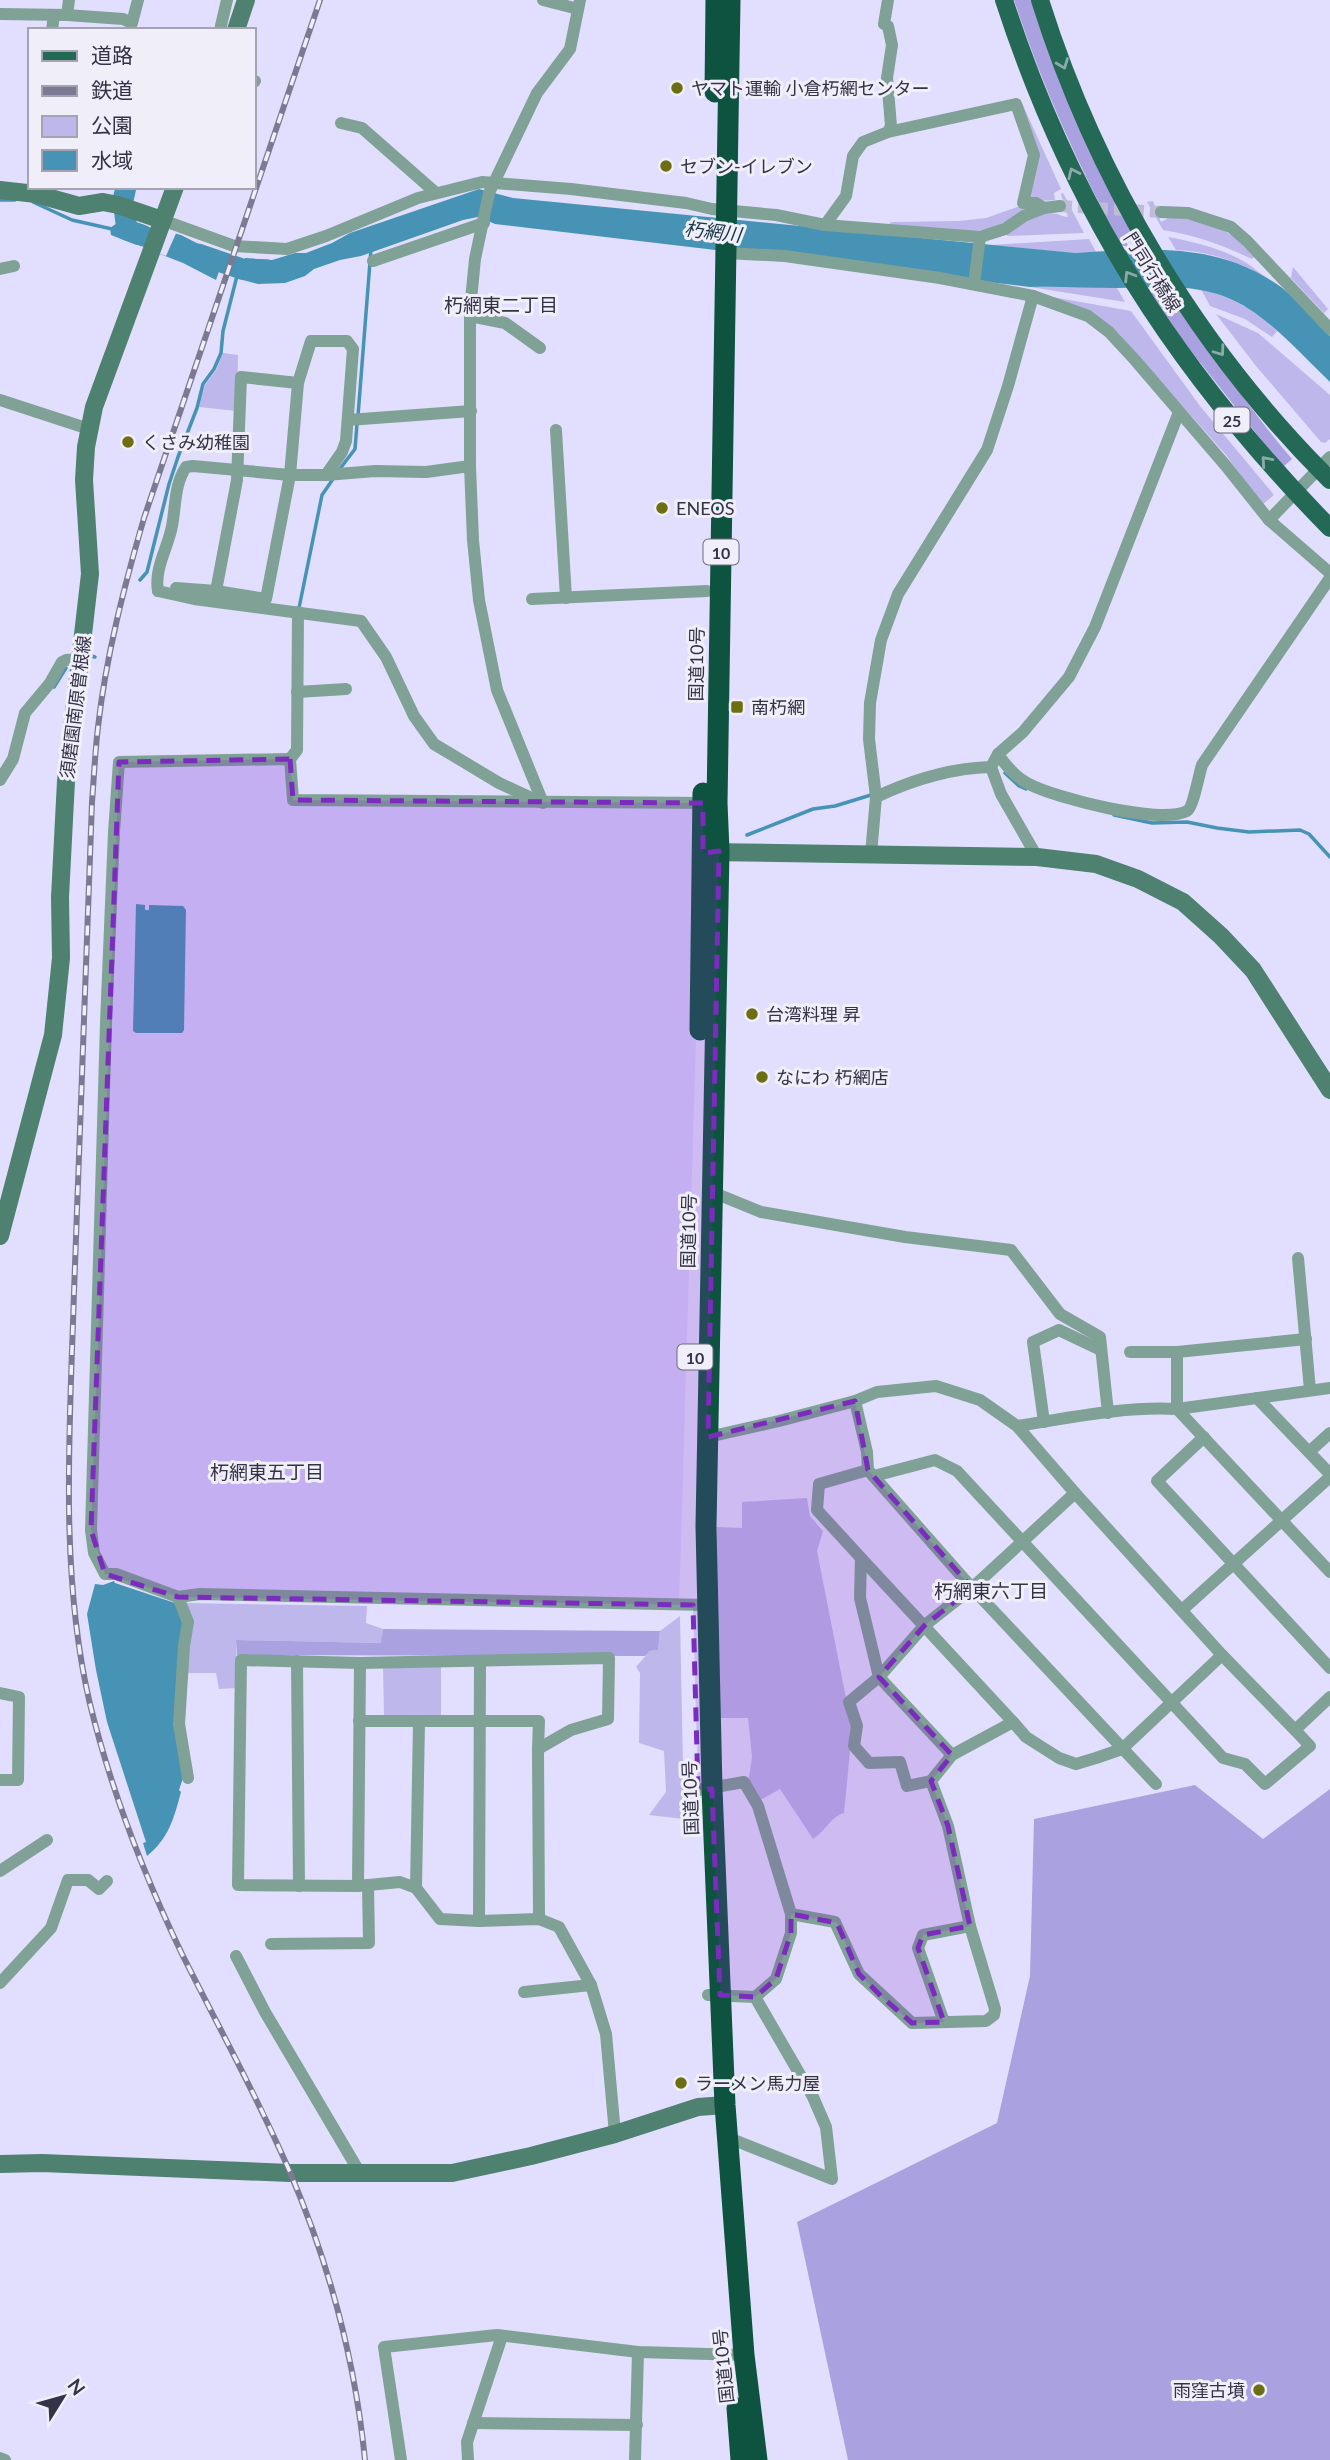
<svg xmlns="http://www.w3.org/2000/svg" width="1330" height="2460" font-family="Lato,'Noto Sans JP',sans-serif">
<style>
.built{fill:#d5d0ff}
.green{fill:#bdb7ec}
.forest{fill:#aaa1e0}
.water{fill:#4793b5}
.pier{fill:#e2dffe}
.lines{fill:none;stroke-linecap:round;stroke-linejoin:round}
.stream{stroke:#4793b5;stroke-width:3.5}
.river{stroke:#4793b5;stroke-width:21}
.street-tunnel{stroke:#bfbcd9;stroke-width:12;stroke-dasharray:12 6;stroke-linecap:butt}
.street{stroke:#80a195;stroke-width:12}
.secondary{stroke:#4e816f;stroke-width:18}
.primary{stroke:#246955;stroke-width:18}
.highway{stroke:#0d5340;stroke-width:21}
.rail-casing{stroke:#7c7992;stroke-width:6}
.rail{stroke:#f0eff9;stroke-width:3.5;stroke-dasharray:10;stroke-linecap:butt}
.oneway{stroke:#8aaca7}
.marked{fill:#7b2cbf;fill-opacity:0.2;stroke:#7b2cbf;stroke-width:5;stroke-dasharray:14 9;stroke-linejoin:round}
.poi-dot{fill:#6d6e11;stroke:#f0eff9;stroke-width:2.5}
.labels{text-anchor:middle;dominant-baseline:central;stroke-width:6;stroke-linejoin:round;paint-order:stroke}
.shield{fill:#f0eff9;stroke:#6c6b7c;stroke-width:2}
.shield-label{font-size:16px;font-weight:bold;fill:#343246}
.poi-label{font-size:18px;fill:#343246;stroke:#f0eff9;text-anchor:start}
.street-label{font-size:18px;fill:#343246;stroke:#f0eff9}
.water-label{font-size:19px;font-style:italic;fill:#103342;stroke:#f0eff9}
.neighbourhood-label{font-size:19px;fill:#343246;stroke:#f0eff9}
</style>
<rect width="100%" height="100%" fill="#e2dffe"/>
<path class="built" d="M290 759 293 800 703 803 679 1605 178 1597 105 1574 94 1553 119 762Z"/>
<g class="green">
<path d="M1021 101 1061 189 1054 193 1055 200 1025 202 1036 155Z"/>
<path d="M1063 193 1084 233 1007 236V233C1020 225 1040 210 1057 214 1061 215 1064 217 1068 217L1061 194Z"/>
<path d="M1153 201 1161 222 1167 219 1165 215C1188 219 1215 223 1234 237 1242 242 1248 250 1254 257L1252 259C1222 245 1195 235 1163 230L1147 202Z"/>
<path d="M1020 206H1036C1019 211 1008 223 992 228 965 236 916 228 887 227L891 222 959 221 986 218Z"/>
<path d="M1168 237C1200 243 1239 252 1263 276 1237 261 1207 251 1176 250Z"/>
<path d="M1089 239 1096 252 1071 253 990 245Z"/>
<path d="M1293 267 1328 309 1324 313 1291 278Z"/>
<path d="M1078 286 1117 288 1125 302 1030 287Z"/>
<path d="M1201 289C1230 296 1255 310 1277 331L1272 337 1245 319 1210 306Z"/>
<path d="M1047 296 1131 311 1200 406 1274 495 1262 505 1226 455 1118 333Z"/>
<path d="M1216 314 1258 333 1330 395V439L1325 443 1321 442 1256 366Z"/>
<path d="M223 353 238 355 237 411 199 407 205 385 216 370Z"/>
<path d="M807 1498 810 1516 823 1531 817 1551 846 1698 853 1721 844 1813C830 1817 825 1832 813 1839L780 1789 757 1802 748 1784 752 1757 748 1718H718L717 1527 742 1528V1502Z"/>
<path d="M183 1603 367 1606 366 1623 383 1629 382 1643 236 1640 237 1688 219 1689 216 1673H186Z"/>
<path d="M680 1616 684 1819 649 1815 666 1792 664 1751 639 1743 640 1673 636 1667 650 1651 658 1650 660 1631Z"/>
<path d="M383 1667H441V1716H384Z"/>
</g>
<g class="forest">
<path d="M1014 0H1033L1139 246 1137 248 1132 240H1125L1129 247 1121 245C1078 165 1042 86 1014 0Z"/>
<path d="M1155 291 1160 300 1172 297C1212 351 1248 408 1292 459L1283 467 1183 341 1151 293Z"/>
<path d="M383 1629 660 1631 658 1650 650 1651 645 1656 237 1655 236 1640 381 1643Z"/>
<path d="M1195 1785 1263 1839 1330 1789V2460H848L797 2222 997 2123 1030 1976 1034 1819Z"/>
</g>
<g class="water">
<path d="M479 189 513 198 1075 253C1149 249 1217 241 1281 287 1299 301 1314 320 1330 336V382C1306 359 1282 332 1255 313 1211 281 1166 287 1116 288 1087 288 1058 286 1030 287L495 224 478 217 463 220 361 256 340 260 314 269 305 276 285 283 258 284 239 279 245 258 272 260 295 253H306L332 243 350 233Z"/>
<path d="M123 219 181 235 224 257 216 280 183 263 111 235 110 228Z"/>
<path d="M136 904 145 905V910H149V905L183 906 186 910 184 1030 182 1033H136L133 1031Z"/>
<path d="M114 1581 115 1583 175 1603 182 1621 183 1778 179 1790 181 1792C174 1818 169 1838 147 1856L143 1843 146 1842 107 1722 96 1670 87 1614 95 1584 103 1585Z"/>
</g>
<path class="pier" d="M147 221 177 231 166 256 137 246Z"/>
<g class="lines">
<g class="stream">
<path d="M0 200H15"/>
<path d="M33 202 72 220 112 229"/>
<path d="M358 416 371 249"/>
<path d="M339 470 355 449 357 424"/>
<path d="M140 580 147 572 169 484 178 457 197 408 203 384 214 369 221 353 223 331 239 268"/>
<path d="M299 608 322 495 333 479"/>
<path d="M91 656 95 657"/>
<path d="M54 687 66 668"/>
<path d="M1005 773 1019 786 1026 789"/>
<path d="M1114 815 1152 823 1187 822 1217 828 1249 832 1300 830 1309 834 1330 857"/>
<path d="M747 835 813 809 835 806 871 795"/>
</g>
<g class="river">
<path d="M126 187 123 200 127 230 144 236"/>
<path d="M198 254 242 269 268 270"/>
</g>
<path class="street-tunnel" d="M1060 206 1161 212"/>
<g class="street">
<path d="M543 0 578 9"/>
<path d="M0 14 67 15 69 0"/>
<path d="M67 15 123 19 132 23 138 0"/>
<path d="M52 30 54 15"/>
<path d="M220 30 227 0"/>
<path d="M254 82 255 81"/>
<path d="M341 123 362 128 436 193"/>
<path d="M888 132 1016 104 1034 155 1023 203H1036L1044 208"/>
<path d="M1161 212 1188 213 1231 227 1247 241 1330 329"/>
<path d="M162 220 234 246 287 249 326 236 418 198 482 182 571 189 686 203 712 209 776 215 825 225 980 237 1005 229 1024 216 1044 208 1060 206"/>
<path d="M825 225 846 196 853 156 863 142 888 132 891 126 887 78 892 45 888 26 884 24 888 0"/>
<path d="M725 253 785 256 940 278 1033 296 1088 316 1109 332 1135 360 1226 466 1269 520 1330 573"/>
<path d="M373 261 484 223"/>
<path d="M0 269 14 266"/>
<path d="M974 284 980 237"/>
<path d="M470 316 505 323 540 348"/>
<path d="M298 383 241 377 237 480 216 591 266 599 290 475 298 383 311 341H347L353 349 346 441 342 452 326 475"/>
<path d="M0 400 89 429"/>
<path d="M348 420 471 411"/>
<path d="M556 430 566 598"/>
<path d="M1269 520 1330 457"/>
<path d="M176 588 216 591"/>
<path d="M158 591 194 599 361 621 386 657 414 716 434 744 499 783 540 802"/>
<path d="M158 591C154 568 168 548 172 526 176 506 174 485 186 467L193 466 290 475H326L375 471 426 472 470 466"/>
<path d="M532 599 707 591"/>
<path d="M297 692 346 689"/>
<path d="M998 754C1006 766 1015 777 1029 784 1055 798 1160 825 1187 811 1193 808 1199 774 1202 765L1330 578"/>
<path d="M290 759 297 750 298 612"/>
<path d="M0 780 13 759 25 713 50 683 62 662 66 660 81 659"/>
<path d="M876 797C912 780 951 768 991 767"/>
<path d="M543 803 497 690 479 600 473 540 470 466V310L475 259 489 193 537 93 570 49 580 0"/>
<path d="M871 854 876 797 869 739 870 703 881 640 898 594 987 450 1008 386 1033 296"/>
<path d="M1037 857 1001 794 991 767 998 754 1023 732 1069 677 1095 627 1179 412"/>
<path d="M712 1192 761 1212 905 1237 1011 1250 1060 1314 1100 1337 1108 1413"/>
<path d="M1298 1258 1310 1390"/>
<path d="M1306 1339 1177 1352V1409L1330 1572"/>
<path d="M1130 1352H1177"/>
<path d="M1257 1398 1330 1474"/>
<path d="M855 1401 867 1452 868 1470 972 1588 1156 1784"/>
<path d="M1044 1422 1033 1342 1059 1330 1101 1350"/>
<path d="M1017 1426C1069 1418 1124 1406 1177 1409L1330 1388"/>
<path d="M708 1437 779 1421 855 1401 877 1392 936 1386 980 1400 1017 1426 1075 1493 1222 1655 1295 1730 1330 1697"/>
<path d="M1204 1437 1157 1481 1330 1668"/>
<path d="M1309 1452 1330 1433"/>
<path d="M868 1470 819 1484 817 1510 861 1558 860 1598 879 1677 952 1755"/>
<path d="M874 1476 935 1460 957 1471 1223 1758 1245 1764 1265 1784 1310 1746 1295 1730"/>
<path d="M861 1558 1013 1722"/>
<path d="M178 1597 188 1622 184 1646 179 1724 188 1778"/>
<path d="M707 1605 200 1594 178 1597 116 1574H105L94 1553 91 1530 106 1023 114 832 119 762 290 759 293 800 709 803"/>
<path d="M1182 1610 1330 1477"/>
<path d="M297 1661 299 1886"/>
<path d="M0 1693 19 1697 18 1780H0"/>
<path d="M359 1721H539L538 1749"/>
<path d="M931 1781 907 1786 900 1762 869 1763 854 1746 857 1726 849 1702 879 1677 925 1625 972 1588 1075 1493"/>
<path d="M698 1790 744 1782 758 1806 791 1914V1933L776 1979 755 1997 708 1995"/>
<path d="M0 1871 47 1840"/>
<path d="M358 1886 360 1663"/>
<path d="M416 1888 419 1722"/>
<path d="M791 1914 835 1922 859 1974 912 2023 986 2021 994 2015 995 2009 970 1926 948 1826 931 1781 952 1755 1013 1722 1026 1737 1059 1758 1076 1764 1096 1758 1122 1749 1222 1655"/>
<path d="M539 1919 538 1749 571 1730 608 1719 609 1658 360 1663 241 1660 238 1885 358 1886 400 1882 416 1888 440 1919 479 1921 539 1919 559 1927 591 1985 606 2034 615 2134"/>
<path d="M479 1921 480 1662"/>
<path d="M271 1944 369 1943 368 1885"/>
<path d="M236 1956 265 2012 360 2173"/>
<path d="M0 1983 51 1928 68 1880H88L99 1889 107 1881"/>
<path d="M524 1992 591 1985"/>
<path d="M944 2022 918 1948 923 1935 970 1926"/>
<path d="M729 2138 832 2179 826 2127 813 2097 755 1997"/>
<path d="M473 2423 637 2425"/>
<path d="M0 2458 5 2460"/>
<path d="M401 2460 384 2347 497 2335 638 2352 744 2355"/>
<path d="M468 2460 467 2442 502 2336"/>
<path d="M635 2460 638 2352"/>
</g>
<g class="secondary">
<path d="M236 30 246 0"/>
<path d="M0 190 36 194 79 206 103 202 118 205 162 220"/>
<path d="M707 852 1037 857 1096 864 1138 879 1183 902 1221 936 1253 970 1330 1090"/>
<path d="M0 1236 53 1035 61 958 60 897 66 781 90 574 84 480 86 447 94 407 175 187"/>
<path d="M0 2164 42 2163 290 2173H452L531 2156 615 2134 698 2107 725 2105"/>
</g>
<g class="primary">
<path d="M1004 0C1072 210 1176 371 1330 528"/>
<path d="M1040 0C1096 179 1197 348 1330 480"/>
</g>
<g class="highway">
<path d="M730 0 717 803 719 851 706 1526 712 1789 725 2105 744 2355 757 2460"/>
<path d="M715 92 716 0"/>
<path d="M700 1030 703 793"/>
<path d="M737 2408 741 2460"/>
</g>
<g class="rail-casing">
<path id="rail" d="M320 0 144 518C124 587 106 656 98 727 95 752 94 777 92 802 86 966 80 1129 74 1292 70 1425 59 1574 90 1704 111 1790 144 1875 182 1954 218 2026 257 2096 289 2170 329 2263 355 2359 365 2460"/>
</g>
<use href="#rail" class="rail"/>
</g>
<defs><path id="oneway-chevron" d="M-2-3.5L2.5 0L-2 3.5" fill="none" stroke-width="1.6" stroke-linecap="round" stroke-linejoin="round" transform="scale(1.75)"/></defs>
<g class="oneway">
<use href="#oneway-chevron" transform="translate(1063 64) rotate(69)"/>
<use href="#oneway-chevron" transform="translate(1073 173) rotate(-115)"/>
<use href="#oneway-chevron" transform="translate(1129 276) rotate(-122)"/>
<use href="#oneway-chevron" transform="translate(1220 351) rotate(54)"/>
<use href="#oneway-chevron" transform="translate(1266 461) rotate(-131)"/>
</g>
<path class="marked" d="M290 759 293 800 703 803V853L719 851 708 1437 855 1401 868 1470 972 1588 925 1625 879 1677 952 1755 931 1781 948 1826 970 1926 923 1935 918 1948 944 2022 912 2023 882 1997 859 1974 837 1923 791 1914V1933L776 1979 755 1997 720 1995 712 1789 698 1790 693 1605 178 1597 105 1574 91 1530 119 762Z"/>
<g class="poi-dot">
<circle cx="677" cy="88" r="7"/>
<circle cx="666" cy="166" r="7"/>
<circle cx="128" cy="442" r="7"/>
<circle cx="662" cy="508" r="7"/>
<rect x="730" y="700" width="14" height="14" rx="3.5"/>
<circle cx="752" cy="1014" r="7"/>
<circle cx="762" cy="1077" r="7"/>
<circle cx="681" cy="2083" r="7"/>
<circle cx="1259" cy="2390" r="7"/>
</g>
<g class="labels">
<g class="shield">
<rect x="1214.5" y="407.5" width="35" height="25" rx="5"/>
<rect x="703.5" y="539.5" width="35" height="25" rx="5"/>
<rect x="677.5" y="1344.5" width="35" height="25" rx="5"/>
</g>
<g class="shield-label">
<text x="1232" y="420">25</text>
<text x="721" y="552">10</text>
<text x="695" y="1357">10</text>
</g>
<g class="poi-label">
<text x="691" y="88">ヤマト運輸 小倉朽網センター</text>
<text x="680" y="166">セブン-イレブン</text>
<text x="142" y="442">くさみ幼稚園</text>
<text x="676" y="508">ENEOS</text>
<text x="751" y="707">南朽網</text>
<text x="766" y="1014">台湾料理 昇</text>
<text x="776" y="1077">なにわ 朽網店</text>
<text x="695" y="2083">ラーメン馬力屋</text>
<text x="1245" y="2390" text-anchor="end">雨窪古墳</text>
</g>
<g class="street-label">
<text transform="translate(1153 272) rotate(58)">門司行橋線</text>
<text transform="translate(696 664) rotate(-89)">国道10号</text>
<text transform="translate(75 707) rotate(-83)">須磨園南原曽根線</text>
<text transform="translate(688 1231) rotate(-89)">国道10号</text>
<text transform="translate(690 1798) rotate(-92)">国道10号</text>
<text transform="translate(723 2366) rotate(-96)">国道10号</text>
</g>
<g class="water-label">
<text transform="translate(713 231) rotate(7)">朽網川</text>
</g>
<g class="neighbourhood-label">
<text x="501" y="304">朽網東二丁目</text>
<text x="267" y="1471">朽網東五丁目</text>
<text x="991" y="1590">朽網東六丁目</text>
</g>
</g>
<rect x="28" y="28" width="228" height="161" fill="#f0eff9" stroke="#a5a3b1" stroke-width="2"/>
<rect x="42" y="51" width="35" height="10" fill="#246955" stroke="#a5a3b1" stroke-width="2"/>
<text x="91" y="63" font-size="21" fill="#343246">道路</text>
<rect x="42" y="86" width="35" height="10" fill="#7c7992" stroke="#a5a3b1" stroke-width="2"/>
<text x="91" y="98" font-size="21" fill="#343246">鉄道</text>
<rect x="42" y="116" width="35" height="21" fill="#bdb7ec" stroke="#a5a3b1" stroke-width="2"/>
<text x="91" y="133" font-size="21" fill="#343246">公園</text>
<rect x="42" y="150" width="35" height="21" fill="#4793b5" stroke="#a5a3b1" stroke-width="2"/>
<text x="91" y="168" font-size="21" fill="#343246">水域</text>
<g transform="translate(63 2397) rotate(53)" stroke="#f0eff9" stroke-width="5" paint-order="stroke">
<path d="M0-5L12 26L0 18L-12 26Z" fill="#343246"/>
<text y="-10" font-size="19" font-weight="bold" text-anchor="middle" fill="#343246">N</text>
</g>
</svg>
